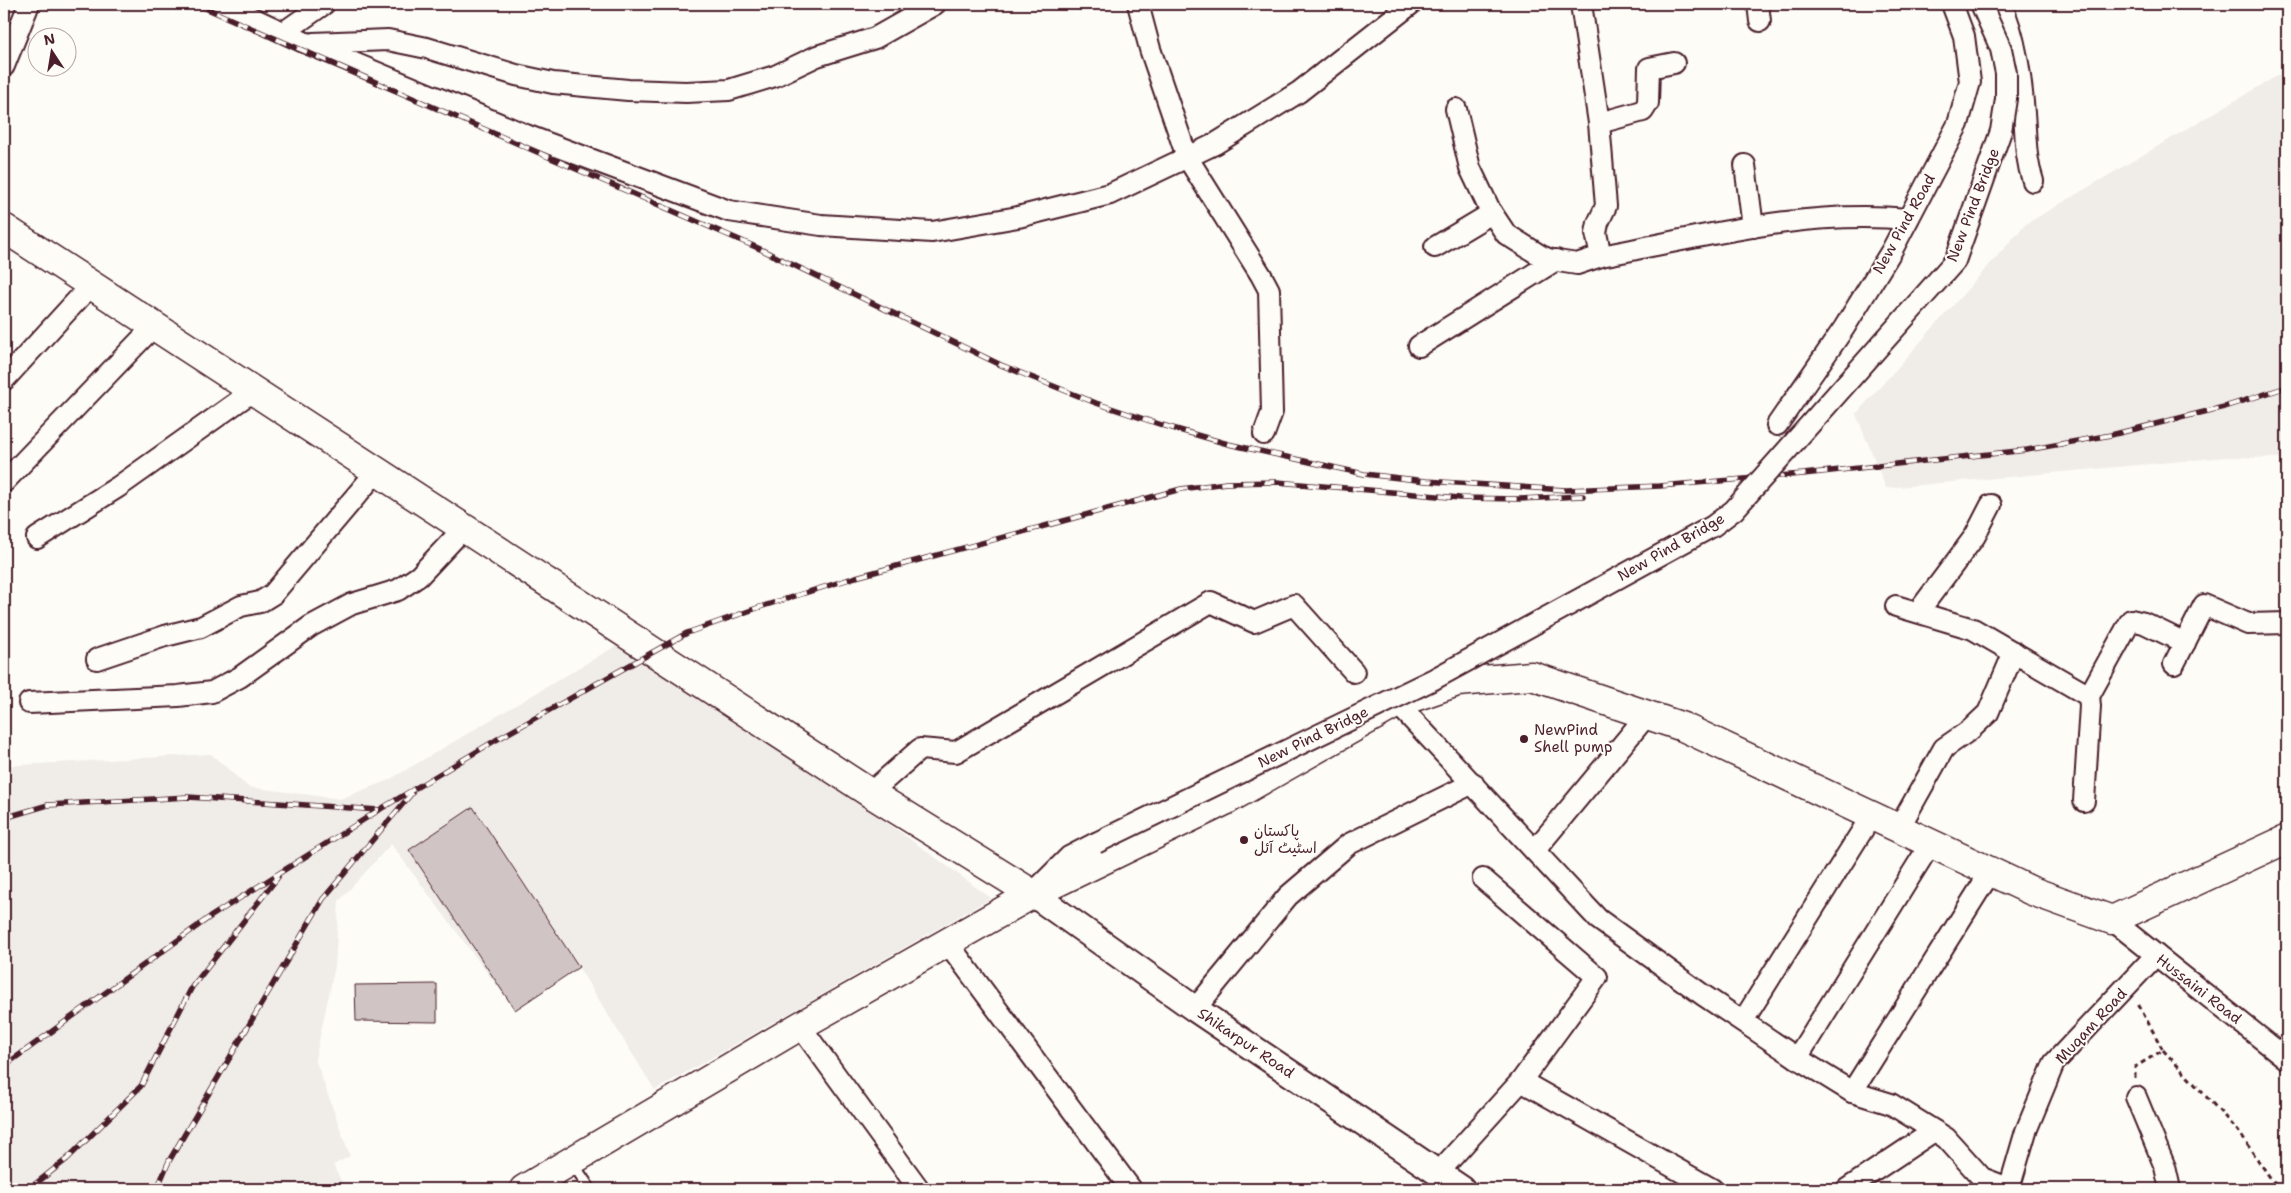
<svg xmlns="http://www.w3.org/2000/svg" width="2291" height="1193" font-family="'Shantell Sans','Playpen Sans Arabic',sans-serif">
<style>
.built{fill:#f0ece8}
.building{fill:#d0c5c4;stroke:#4a1f2b}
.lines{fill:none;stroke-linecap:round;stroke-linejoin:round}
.service-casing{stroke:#4a1f2b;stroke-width:14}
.minor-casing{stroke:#4a1f2b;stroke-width:24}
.tertiary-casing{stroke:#4a1f2b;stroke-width:29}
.secondary-casing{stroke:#4a1f2b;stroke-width:31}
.path{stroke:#4a1f2b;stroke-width:3;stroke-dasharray:5 4;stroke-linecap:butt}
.service{stroke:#fdfcf7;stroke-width:10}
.minor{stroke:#fdfcf7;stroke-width:20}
.tertiary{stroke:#fdfcf7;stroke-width:25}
.secondary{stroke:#fdfcf7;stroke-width:28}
.rail-casing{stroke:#4a1f2b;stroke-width:5.5}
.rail{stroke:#fdfcf7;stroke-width:4;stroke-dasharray:11;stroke-linecap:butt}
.minor-bridge-casing{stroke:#4a1f2b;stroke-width:24;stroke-linecap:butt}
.minor-bridge{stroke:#fdfcf7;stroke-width:20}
.poi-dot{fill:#4a1f2b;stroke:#fdfcf7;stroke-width:2}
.labels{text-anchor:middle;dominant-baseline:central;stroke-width:4;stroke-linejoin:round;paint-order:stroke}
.street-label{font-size:15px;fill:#4a1f2b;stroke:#fdfcf7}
.poi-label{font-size:15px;fill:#4a1f2b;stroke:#fdfcf7;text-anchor:start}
</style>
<rect width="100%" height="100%" fill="#fdfcf7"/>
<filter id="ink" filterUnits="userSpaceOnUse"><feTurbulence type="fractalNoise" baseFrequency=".02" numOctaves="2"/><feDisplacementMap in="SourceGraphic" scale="10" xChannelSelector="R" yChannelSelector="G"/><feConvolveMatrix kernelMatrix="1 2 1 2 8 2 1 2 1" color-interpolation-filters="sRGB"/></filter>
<g filter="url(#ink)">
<g class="built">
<path d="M2287 70V458L2226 457 1886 488 1856 414 2026 224Z"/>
<path d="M631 637 991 898 655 1090 579 968 515 1010 391 844 339 901 335 966 315 1059 350 1156 333 1165 345 1189H4V766L211 754 248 787 340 799 389 780Z"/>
</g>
<g class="building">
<path d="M473 807 579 967 515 1010 409 850Z"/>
<path d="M437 984V1022L356 1021 355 985Z"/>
</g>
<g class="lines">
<g class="service-casing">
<path id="service" d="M572 1162 590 1189"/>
</g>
<g class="minor-casing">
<g id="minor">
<path d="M222 4 306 43 526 135 729 211 821 225 932 232 1018 217 1110 194 1215 144 1299 92 1411 4"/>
<path d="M1138 4 1150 49 1187 157 1261 275 1269 290 1272 412 1264 434"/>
<path d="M1581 4 1599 123 1606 206 1598 223 1596 233 1601 256"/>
<path d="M1758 4 1760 21"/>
<path d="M2001 4C2016 37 2021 77 2024 113 2026 137 2025 158 2033 181"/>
<path d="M284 32 324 4"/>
<path d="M313 43 388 40 427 48 516 75 553 83 628 90 686 92 729 90 775 76 817 56 875 38 935 4"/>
<path d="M4 66 29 4"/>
<path d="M1456 109 1470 168 1490 210 1506 234 1541 256 1551 260 1577 264 1601 256C1702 237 1804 209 1908 219"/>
<path d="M1599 123 1643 111 1648 103 1649 68 1674 63"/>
<path d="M1745 165 1753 227"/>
<path d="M1435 247 1492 213"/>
<path d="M1419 346 1556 260"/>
<path d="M4 380 91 285"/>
<path d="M1777 425 1844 328 1892 250 1958 124 1970 82 1964 36 1952 4"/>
<path d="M4 482 154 326"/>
<path d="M37 538 118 487 253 391"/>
<path d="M1896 606 1973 629 2089 696 2090 706 2084 801"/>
<path d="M1918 612 1975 536 1991 505"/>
<path d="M97 659 165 636 201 627 241 606 260 602 273 594 377 471"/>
<path d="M2174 664 2204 605 2248 624 2287 623"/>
<path d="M2089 696 2131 620 2144 623 2185 643"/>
<path d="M29 703 178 696 212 692 240 677 311 626 352 604 398 590 419 576 464 528"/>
<path d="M1397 703 1598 919 1703 995 1797 1058 1852 1092 1891 1104 1946 1138 1982 1178 2011 1189"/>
<path d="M870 793 920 749 956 752 1211 602 1254 622 1294 605 1354 672"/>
<path d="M1899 828 1944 748 1970 730 1988 713 2014 652"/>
<path d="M1535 850 1647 715"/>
<path d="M1483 879 1597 977 1521 1081"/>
<path d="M1041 885 1069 857 1096 843"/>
<path d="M2112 920 2287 1059"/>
<path d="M947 942 1131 1189"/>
<path d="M1195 1009 1288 896 1349 844 1473 783"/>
<path d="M1743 1021 1872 815"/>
<path d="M800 1026 919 1189"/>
<path d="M1797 1058 1931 843"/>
<path d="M1852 1092 1991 871"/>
<path d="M2136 1097 2165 1167 2170 1189"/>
<path d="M1438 1173 1521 1081 1712 1189"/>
<path d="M1847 1189 1934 1131"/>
<path d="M2009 1189 2026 1131 2054 1063 2156 955"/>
</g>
</g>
<g class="tertiary-casing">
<path id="tertiary" d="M1033 894 1195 1009 1462 1189"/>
</g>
<g class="secondary-casing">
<g id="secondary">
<path d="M4 228 870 793 1033 894"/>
<path d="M524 1189 800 1026 1033 894 1225 801 1397 703 1457 682 1532 676 1683 727 2032 891 2112 920 2287 839"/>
</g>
</g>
<g class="path">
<path d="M2163 1050 2238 1131 2278 1189"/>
<path d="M2135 1078V1067L2163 1050 2137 1002"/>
</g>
<use href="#service" class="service"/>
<use href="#minor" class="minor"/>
<use href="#tertiary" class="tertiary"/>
<use href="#secondary" class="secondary"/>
<g class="rail-casing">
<g id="rail">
<path d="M196 4 758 248 1001 365 1096 403 1162 425 1228 444 1364 474 1426 481 1566 490 1660 486 1803 474 2027 450 2111 435 2224 407 2287 387"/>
<path d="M4 818 48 805 188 797 379 810"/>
<path d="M4 1066 210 917 379 810 496 740 687 633 760 607 856 577 1181 489 1226 483 1277 482 1460 498 1519 499 1583 496"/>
<path d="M29 1189 67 1159 141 1086 192 987 278 877"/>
<path d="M157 1189 169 1161 323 899 412 793"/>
</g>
</g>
<use href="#rail" class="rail"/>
<g class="minor-bridge-casing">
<path id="minor-bridge" d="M1096 843 1434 679 1713 526 1734 510 1955 261 2001 131 2006 99V73L2001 49 1981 4"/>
</g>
<use href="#minor-bridge" class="minor-bridge"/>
</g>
</g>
<g class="poi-dot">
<circle cx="1524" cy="739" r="5"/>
<circle cx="1244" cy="840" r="5"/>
</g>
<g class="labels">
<g class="street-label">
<text transform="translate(1973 205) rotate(-69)">New Pind Bridge</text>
<text transform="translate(1904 224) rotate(-61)">New Pind Road</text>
<text transform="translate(1671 547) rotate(-30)">New Pind Bridge</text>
<text transform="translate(1313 737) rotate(-26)">New Pind Bridge</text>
<text transform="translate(2199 989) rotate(38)">Hussaini Road</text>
<text transform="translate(2091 1026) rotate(-47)">Muqam Road</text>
<text transform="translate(1246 1043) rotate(34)">Shikarpur Road</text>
</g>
<g class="poi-label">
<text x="1534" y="730">NewPind<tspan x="1534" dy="17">Shell pump</tspan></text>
<text x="1254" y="831">پاکستان<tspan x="1254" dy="17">اسٹیٹ آئل</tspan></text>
</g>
</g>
<rect width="2291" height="1193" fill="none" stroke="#fdfcf7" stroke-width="20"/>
<rect x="10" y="10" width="2271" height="1173" fill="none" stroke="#4a1f2b" stroke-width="2" filter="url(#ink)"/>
<g transform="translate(52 52) rotate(348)"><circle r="24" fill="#fdfcf7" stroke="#b5a4a5"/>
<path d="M0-4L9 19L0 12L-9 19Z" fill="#4a1f2b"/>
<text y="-8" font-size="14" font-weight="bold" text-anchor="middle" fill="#4a1f2b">N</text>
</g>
</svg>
